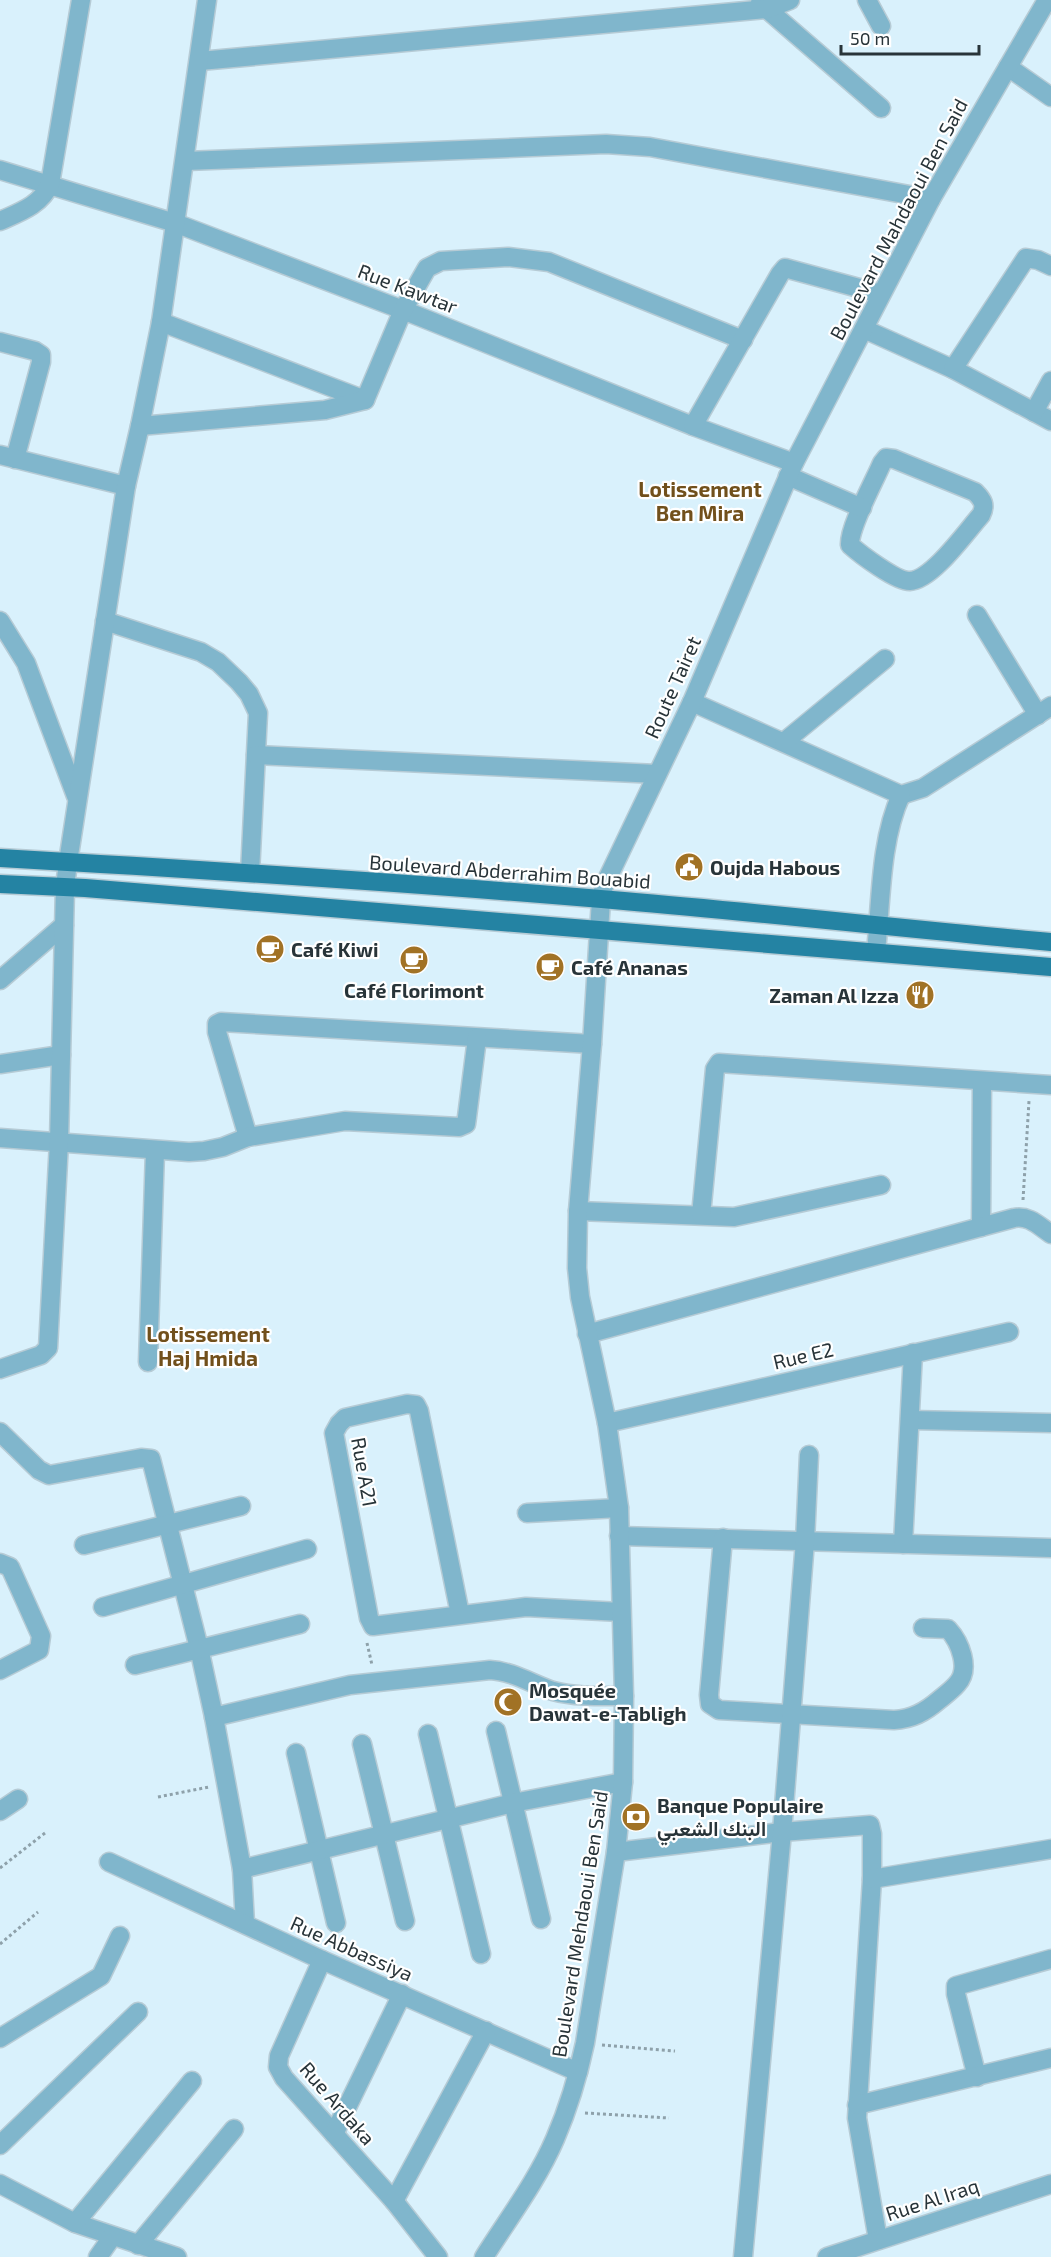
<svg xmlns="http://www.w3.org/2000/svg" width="1051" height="2257" font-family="'Exo 2',Vazirmatn,sans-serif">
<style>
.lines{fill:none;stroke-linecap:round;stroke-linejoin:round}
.minor-casing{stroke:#b6cbd5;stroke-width:21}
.major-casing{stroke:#b6cbd5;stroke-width:21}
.path{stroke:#8ea1aa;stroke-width:3;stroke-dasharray:3 3;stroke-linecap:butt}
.minor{stroke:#80b6cc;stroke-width:18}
.major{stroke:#2483a3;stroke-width:18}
.labels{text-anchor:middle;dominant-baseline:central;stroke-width:4.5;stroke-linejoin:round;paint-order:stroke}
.street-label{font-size:20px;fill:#283439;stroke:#fff}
.poi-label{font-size:20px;font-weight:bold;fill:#283439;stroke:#fff;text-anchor:start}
.neighbourhood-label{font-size:21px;font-weight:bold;fill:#71501c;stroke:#fff}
</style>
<rect width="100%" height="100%" fill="#d9f1fc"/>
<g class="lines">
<g class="minor-casing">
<g id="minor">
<path d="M867 0 881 26"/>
<path d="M760 3 881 108"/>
<path d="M200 61 767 9 790 0"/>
<path d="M1008 67 1051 97"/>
<path d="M186 161 606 144 650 147 931 199"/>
<path d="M0 170 175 223 403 310 693 426 794 463"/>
<path d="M0 221C20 212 41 205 50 184L81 0"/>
<path d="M161 322 365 400"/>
<path d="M864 329 953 369 1051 421"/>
<path d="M0 342 35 351 41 355V362L15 459"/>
<path d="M953 369 1026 258 1038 260 1051 266"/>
<path d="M1034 412 1051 381"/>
<path d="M140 426 325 410 365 400 403 310 427 268 441 261 508 257 549 262 743 340"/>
<path d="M693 426 780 274 785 268 881 294"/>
<path d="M0 455 126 486"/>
<path d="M886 458 894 459 975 492C983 500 986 505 981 515 966 532 932 580 910 581 897 582 860 554 850 545 849 527 874 482 882 463Z"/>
<path d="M788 476 862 508"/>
<path d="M977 615 1038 715"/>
<path d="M0 621 26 663 76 796"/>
<path d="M105 621 201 652 218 662 239 682 249 694 258 713 250 873"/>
<path d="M692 702 901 795 923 788 1051 706"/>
<path d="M784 742 885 659"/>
<path d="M256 755 657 774"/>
<path d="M876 952C881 903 880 840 901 795"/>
<path d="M0 980 64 925"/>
<path d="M0 1064 61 1055"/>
<path d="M248 1137 217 1032V1024L221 1022 592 1044"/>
<path d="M0 1138 189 1152 204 1151 223 1147 248 1137 345 1121 459 1127 466 1124 467 1117 477 1038"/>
<path d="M578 1211 734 1217 881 1185"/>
<path d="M701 1215 715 1069 719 1063 1051 1085"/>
<path d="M981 1227 982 1081"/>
<path d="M587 1334 1014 1218C1029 1215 1039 1226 1051 1234"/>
<path d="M148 1362 155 1151"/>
<path d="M0 1369 41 1355 48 1348 59 1142 65 887 68 862 126 486 140 426 161 322 207 0"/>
<path d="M910 1420 1051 1423"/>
<path d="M607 1423 1009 1332"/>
<path d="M0 1432 39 1470 49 1475 141 1458 151 1459 199 1648 214 1717 242 1869 245 1924"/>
<path d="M527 1513 619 1508"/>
<path d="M619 1536 1051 1548"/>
<path d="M723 1538 709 1695 710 1704 719 1710 894 1720C912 1719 925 1712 939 1700 945 1695 952 1690 957 1684 971 1669 960 1642 948 1629L923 1628"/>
<path d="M903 1544 913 1353"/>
<path d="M84 1545 241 1506"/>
<path d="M0 1563 10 1567 41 1636 39 1650 0 1670"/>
<path d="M103 1607 307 1549"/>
<path d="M460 1614 419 1411 416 1405 407 1404 345 1418 339 1424 334 1433 369 1618 373 1626 526 1607 621 1612"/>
<path d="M135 1665 300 1624"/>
<path d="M214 1717 350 1685 490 1670C512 1671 532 1684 553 1691 576 1697 600 1696 624 1696"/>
<path d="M496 1731 541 1919"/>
<path d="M428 1734 481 1954"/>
<path d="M362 1744 405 1921"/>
<path d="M296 1753 336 1923"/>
<path d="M0 1811 18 1799"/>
<path d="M616 1852 782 1832 870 1825 872 1834V1879L857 2118 878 2240"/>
<path d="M109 1862 322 1960 578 2072"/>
<path d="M242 1869 513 1803 623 1782"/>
<path d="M872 1879 1051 1849"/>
<path d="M322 1960 279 2056 278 2067 284 2078 394 2201 438 2257"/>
<path d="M0 2038 101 1976 120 1936"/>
<path d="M977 2077 956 1994V1986L1051 1959"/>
<path d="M857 2105 1051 2058"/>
<path d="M334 2134 402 1994"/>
<path d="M0 2145 138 2012"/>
<path d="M0 2184 75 2223 177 2257"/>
<path d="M394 2201 486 2031"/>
<path d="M75 2223 192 2081"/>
<path d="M138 2245 234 2129"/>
<path d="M98 2257 112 2237"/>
<path d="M484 2257C508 2219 537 2181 555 2139 568 2109 578 2076 585 2043L616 1852 623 1782 624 1696 619 1508 615 1479 607 1423 580 1297 577 1268 578 1211 592 1044 601 900 604 886 692 702 794 463 931 199 1047 0"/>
<path d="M743 2257 782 1832 805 1541 809 1455"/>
<path d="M827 2257 1051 2184"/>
</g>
</g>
<g class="major-casing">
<g id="major">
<path d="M0 858C208 870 416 883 624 901 766 913 908 929 1051 942"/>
<path d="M0 884 85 888 1051 967"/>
</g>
</g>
<g class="path">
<path d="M1023 1200 1029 1101"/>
<path d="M367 1643 372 1665"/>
<path d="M158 1797 209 1787"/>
<path d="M0 1868 45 1833"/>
<path d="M0 1944 38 1912"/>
<path d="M602 2045 675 2051"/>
<path d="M585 2113 669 2118"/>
</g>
<use href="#minor" class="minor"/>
<use href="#major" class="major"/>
</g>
<defs>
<g id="civic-disc" transform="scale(1.5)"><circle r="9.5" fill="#a17225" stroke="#fff"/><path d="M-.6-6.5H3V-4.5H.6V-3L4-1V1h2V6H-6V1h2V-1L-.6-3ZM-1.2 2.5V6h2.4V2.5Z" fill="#fff"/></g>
<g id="cafe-disc" transform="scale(1.5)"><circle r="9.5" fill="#a17225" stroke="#fff"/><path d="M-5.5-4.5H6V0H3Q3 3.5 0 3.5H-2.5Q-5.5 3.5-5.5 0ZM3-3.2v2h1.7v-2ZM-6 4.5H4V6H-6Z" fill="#fff"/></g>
<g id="restaurant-disc" transform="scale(1.5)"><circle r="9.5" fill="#a17225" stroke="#fff"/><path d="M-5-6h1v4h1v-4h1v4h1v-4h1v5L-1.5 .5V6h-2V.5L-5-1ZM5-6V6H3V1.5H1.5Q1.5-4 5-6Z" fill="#fff"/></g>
<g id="mosque-disc" transform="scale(1.5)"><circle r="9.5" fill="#a17225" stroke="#fff"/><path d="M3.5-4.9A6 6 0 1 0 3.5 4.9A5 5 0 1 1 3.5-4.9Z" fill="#fff"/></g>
<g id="bank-disc" transform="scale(1.5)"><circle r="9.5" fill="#a17225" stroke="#fff"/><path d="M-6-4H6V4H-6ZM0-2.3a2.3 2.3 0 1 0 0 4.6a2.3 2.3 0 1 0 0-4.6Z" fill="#fff"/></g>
</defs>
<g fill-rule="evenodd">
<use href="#civic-disc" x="689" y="867"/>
<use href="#cafe-disc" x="270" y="949"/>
<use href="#cafe-disc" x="414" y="960"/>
<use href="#cafe-disc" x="550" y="967"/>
<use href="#restaurant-disc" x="920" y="995"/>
<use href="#mosque-disc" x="508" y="1702"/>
<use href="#bank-disc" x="636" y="1817"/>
</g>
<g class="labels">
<g class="street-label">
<text transform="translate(898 219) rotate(-62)">Boulevard Mahdaoui Ben Said</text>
<text transform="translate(408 288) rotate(21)">Rue Kawtar</text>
<text transform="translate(672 687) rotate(-66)">Route Tairet</text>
<text transform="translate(510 871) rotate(4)">Boulevard Abderrahim Bouabid</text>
<text transform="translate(803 1355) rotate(-13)">Rue E2</text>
<text transform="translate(365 1472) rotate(80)">Rue A21</text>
<text transform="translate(579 1924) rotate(-81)">Boulevard Mehdaoui Ben Said</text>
<text transform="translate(352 1948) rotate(24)">Rue Abbassiya</text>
<text transform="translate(338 2103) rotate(49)">Rue Ardaka</text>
<text transform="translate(932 2199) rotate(-18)">Rue Al Iraq</text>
</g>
<g class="poi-label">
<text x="710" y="867">Oujda Habous</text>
<text x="291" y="949">Café Kiwi</text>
<text x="571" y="967">Café Ananas</text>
<text x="414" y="990" text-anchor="middle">Café Florimont</text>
<text x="899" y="995" text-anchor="end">Zaman Al Izza</text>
<text x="529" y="1690">Mosquée<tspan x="529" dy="23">Dawat-e-Tabligh</tspan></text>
<text x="657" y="1805">Banque Populaire<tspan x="657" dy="23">البنك الشعبي</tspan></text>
</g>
<g class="neighbourhood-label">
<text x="700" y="488">Lotissement<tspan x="700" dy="24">Ben Mira</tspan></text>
<text x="208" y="1333">Lotissement<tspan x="208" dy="24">Haj Hmida</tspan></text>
</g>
</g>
<path d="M841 45v9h138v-9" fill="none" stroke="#283439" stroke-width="3"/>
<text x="850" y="45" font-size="18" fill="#283439" stroke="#ffffff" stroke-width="4.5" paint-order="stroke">50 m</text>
</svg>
